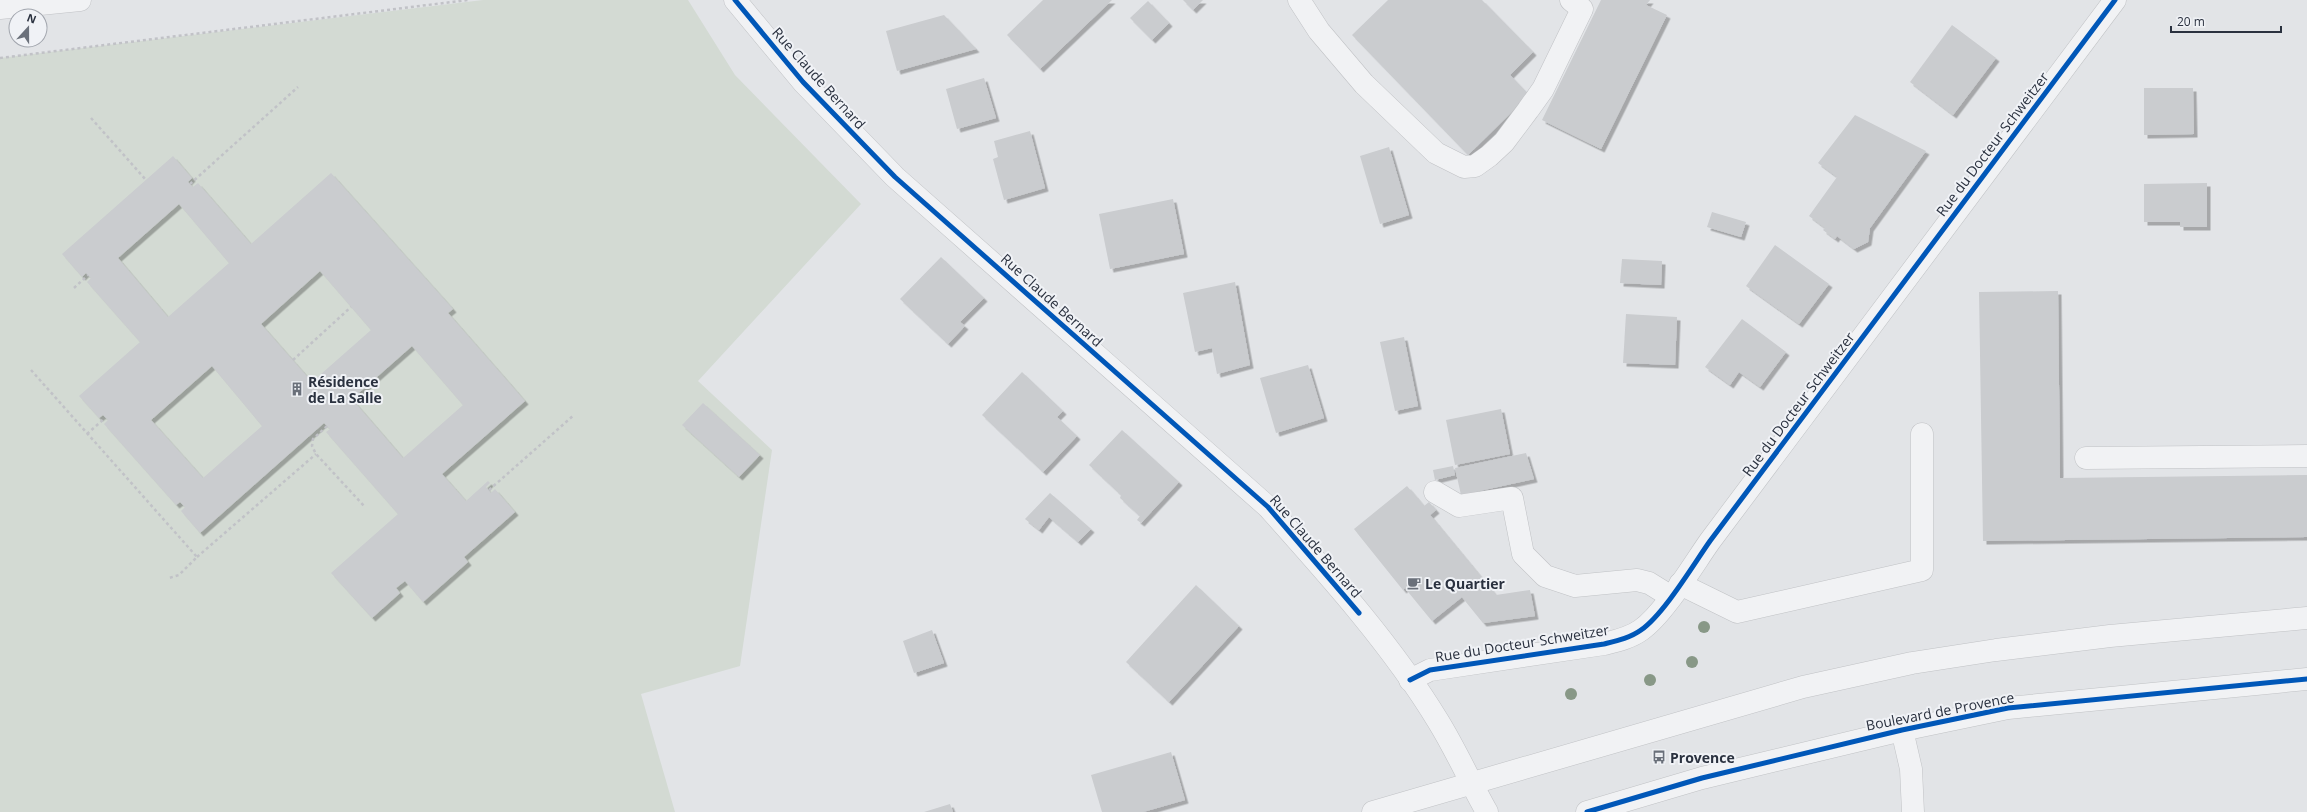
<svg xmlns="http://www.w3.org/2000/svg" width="2307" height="812" font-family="'Open Sans',sans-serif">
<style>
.green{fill:#d3dad3}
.building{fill:#cacccf;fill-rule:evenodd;filter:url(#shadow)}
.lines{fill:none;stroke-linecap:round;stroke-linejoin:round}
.minor-casing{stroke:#c0c2c5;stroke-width:23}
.path{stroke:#c1c2c7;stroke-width:2.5;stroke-dasharray:3 3;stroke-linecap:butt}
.minor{stroke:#f1f2f4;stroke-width:22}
.cycleway-casing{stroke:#f0f2f6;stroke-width:8}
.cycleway{stroke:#0057b8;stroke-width:5}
.tree{fill:#889887}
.labels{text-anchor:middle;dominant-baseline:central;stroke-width:4;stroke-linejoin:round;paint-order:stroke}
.street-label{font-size:14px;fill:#2a313f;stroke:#f0f2f6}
.poi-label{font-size:14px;font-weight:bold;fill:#2a313f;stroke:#f0f2f6;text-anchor:start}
</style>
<defs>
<filter id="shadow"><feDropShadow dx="3.5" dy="3.5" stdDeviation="0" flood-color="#0004"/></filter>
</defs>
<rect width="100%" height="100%" fill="#e2e4e7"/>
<path class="green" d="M483 0H688L735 75 861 204 698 381 772 450 740 666 641 694 675 812H0V58Z"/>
<g class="building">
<path d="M1043 0H1112L1040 69 1007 35Z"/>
<path d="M1183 0H1203L1193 10Z"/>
<path d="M1388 0H1482L1533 52 1510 75 1529 95 1468 155 1352 35Z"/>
<path d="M1601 0H1650L1646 5 1667 15 1601 149 1542 120Z"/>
<path d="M1148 1 1169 23 1152 40 1130 18Z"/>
<path d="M944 15 976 49 897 71 886 31Z"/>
<path d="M1952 25 1996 58 1953 115 1910 82Z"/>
<path d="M984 78 996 118 957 129 946 89Z"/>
<path d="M2144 88H2193L2194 134 2144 135Z"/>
<path d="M1855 115 1926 151 1870 228 1868 242 1854 249 1837 236 1835 239 1823 230 1825 228 1809 216 1837 177 1818 163Z"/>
<path d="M1030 131 1045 188 1004 200 993 159 998 157 994 141Z"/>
<path d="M1389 147 1409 215 1380 224 1360 156Z"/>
<path d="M173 156 192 178 188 182 193 187 198 183 251 244 331 173 453 309 448 313 525 401 442 474 466 501 488 481 490 483 486 487 491 493 495 489 515 512 464 557 468 562 423 602 405 581 396 588 400 593 372 618 331 573 398 514 326 432 330 429 324 423 200 533 181 511 185 507 180 502 176 505 104 424 108 420 103 415 99 418 79 396 140 342 87 282 91 278 86 273 82 277 62 254ZM179 204 229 263 168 317 118 258ZM320 271 371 330 312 382 261 324ZM412 346 463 405 403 458 352 399ZM212 366 262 426 203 478 151 420Z"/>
<path d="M2207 183V227H2180V222H2144V184Z"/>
<path d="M1173 199 1184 254 1110 269 1099 214Z"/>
<path d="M1712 212 1746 222 1741 237 1707 227Z"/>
<path d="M1775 245 1829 284 1799 324 1746 286Z"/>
<path d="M941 257 984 298 960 322 965 326 948 344 900 299Z"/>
<path d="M1622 259 1662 261 1661 285 1620 283Z"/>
<path d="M1235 282 1250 365 1217 374 1212 348 1195 352 1183 293Z"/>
<path d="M2058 291 2060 478 2307 475V537L1983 541 1979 292Z"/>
<path d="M1626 314 1677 317 1675 365 1623 363Z"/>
<path d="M1742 319 1786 352 1760 387 1739 372 1730 385 1705 367Z"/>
<path d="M1404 337 1418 406 1395 411 1380 342Z"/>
<path d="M1308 365 1324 418 1276 433 1260 378Z"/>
<path d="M1022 372 1063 411 1057 417 1077 436 1043 472 982 415Z"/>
<path d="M703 403 760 455 739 477 682 425Z"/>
<path d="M1501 409 1510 454 1455 465 1446 420Z"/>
<path d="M1122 430 1179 482 1141 523 1137 520 1140 516 1120 498 1121 495 1089 465Z"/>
<path d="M1526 453 1534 479 1461 495 1455 468Z"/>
<path d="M1453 466 1455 475 1435 480 1433 470Z"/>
<path d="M1407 486 1424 506 1429 502 1436 510 1430 515 1496 595 1530 590 1535 616 1483 623 1462 597 1432 621 1405 588 1403 590 1354 529Z"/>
<path d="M1050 493 1091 529 1078 542 1049 517 1039 530 1025 519Z"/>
<path d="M1196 585 1239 626 1169 702 1126 662Z"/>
<path d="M932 630 944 663 914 673 903 641Z"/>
<path d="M1171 752 1185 800 1143 812H1102L1091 775Z"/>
<path d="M950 804 953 812H924Z"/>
</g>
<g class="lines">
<g class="minor-casing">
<g id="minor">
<path d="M735 0 803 82 895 177 1268 507C1327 573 1392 645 1438 721 1456 750 1470 782 1487 812"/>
<path d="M1299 0 1319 31 1364 84 1436 153 1464 167 1475 166 1489 156 1504 142 1528 110 1543 89 1582 9 1571 0"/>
<path d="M0 8 80 0"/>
<path d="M2086 458 2307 456"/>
<path d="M1435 492 1459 506 1512 498 1523 554 1545 576 1575 586 1637 580 1649 583 1670 596"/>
<path d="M1680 584 1737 612 1922 570V434"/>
<path d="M1410 680 1430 670 1604 644C1616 641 1630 638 1641 630 1664 614 1693 565 1710 541L2115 0"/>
<path d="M1902 730 1911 769 1913 812"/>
<path d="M1373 812 1803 687 1912 663 1996 650 2110 636 2307 618"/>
<path d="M1587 812 1702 778 1902 730 2008 708 2307 679"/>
</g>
</g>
<g class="path">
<path d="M0 58 468 0"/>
<path d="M91 118 146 180"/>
<path d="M190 184 298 87"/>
<path d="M74 288 88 275"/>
<path d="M293 360 351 307"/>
<path d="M31 370 197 557 179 575 169 578"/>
<path d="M327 426 313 439 312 446 316 454 365 507"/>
<path d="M87 434 105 418"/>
<path d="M489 490 574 415"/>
<path d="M197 557 316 454"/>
</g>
<use href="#minor" class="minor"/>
<g class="cycleway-casing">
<g id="cycleway">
<path d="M735 0 803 82 895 177 1268 507 1359 613"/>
<path d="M1410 680 1430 670 1604 644C1616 641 1630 638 1641 630 1664 614 1693 565 1710 541L2115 0"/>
<path d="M1587 812 1702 778 1902 730 2008 708 2307 679"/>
</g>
</g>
<use href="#cycleway" class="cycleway"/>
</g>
<g class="tree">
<circle cx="1704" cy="627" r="6"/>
<circle cx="1692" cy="662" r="6"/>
<circle cx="1650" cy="680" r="6"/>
<circle cx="1571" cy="694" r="6"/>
</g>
<defs>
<g id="building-bare" transform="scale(1.08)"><path d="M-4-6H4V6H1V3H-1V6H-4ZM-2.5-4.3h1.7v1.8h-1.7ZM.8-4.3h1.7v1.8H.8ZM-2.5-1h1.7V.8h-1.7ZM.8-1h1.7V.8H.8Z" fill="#6a707a" stroke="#f0f2f6" stroke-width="2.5" paint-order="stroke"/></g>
<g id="cafe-bare" transform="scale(1.08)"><path d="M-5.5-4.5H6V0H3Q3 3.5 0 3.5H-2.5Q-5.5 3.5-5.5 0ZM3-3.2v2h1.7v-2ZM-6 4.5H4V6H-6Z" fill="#6a707a" stroke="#f0f2f6" stroke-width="2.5" paint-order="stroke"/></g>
<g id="bus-bare" transform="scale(1.08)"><path d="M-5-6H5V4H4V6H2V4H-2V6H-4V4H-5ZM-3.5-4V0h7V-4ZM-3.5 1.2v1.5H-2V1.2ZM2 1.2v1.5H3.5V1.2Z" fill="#6a707a" stroke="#f0f2f6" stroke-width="2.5" paint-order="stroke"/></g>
</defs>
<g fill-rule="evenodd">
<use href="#building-bare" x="297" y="389"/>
<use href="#cafe-bare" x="1414" y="583"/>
<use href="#bus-bare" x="1659" y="757"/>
</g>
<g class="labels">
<g class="street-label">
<text transform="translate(819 78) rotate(48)">Rue Claude Bernard</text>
<text transform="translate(1992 144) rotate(-53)">Rue du Docteur Schweitzer</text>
<text transform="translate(1052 300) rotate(42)">Rue Claude Bernard</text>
<text transform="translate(1798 404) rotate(-53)">Rue du Docteur Schweitzer</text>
<text transform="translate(1316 546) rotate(49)">Rue Claude Bernard</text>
<text transform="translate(1522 643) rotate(-9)">Rue du Docteur Schweitzer</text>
<text transform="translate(1940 711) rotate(-11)">Boulevard de Provence</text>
</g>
<g class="poi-label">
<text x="308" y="381">Résidence<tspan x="308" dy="16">de La Salle</tspan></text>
<text x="1425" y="583">Le Quartier</text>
<text x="1670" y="757">Provence</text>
</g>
</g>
<g transform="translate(28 28) rotate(21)"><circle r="19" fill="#f0f2f6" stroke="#a1a5ad"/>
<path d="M0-3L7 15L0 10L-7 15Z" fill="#6a707a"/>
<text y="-6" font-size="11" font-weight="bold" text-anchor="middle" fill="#2a313f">N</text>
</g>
<path d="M2171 26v6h110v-6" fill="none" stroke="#2a313f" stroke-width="2"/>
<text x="2177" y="26" font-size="12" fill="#2a313f" stroke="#f0f2f6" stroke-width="3" paint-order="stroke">20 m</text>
</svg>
